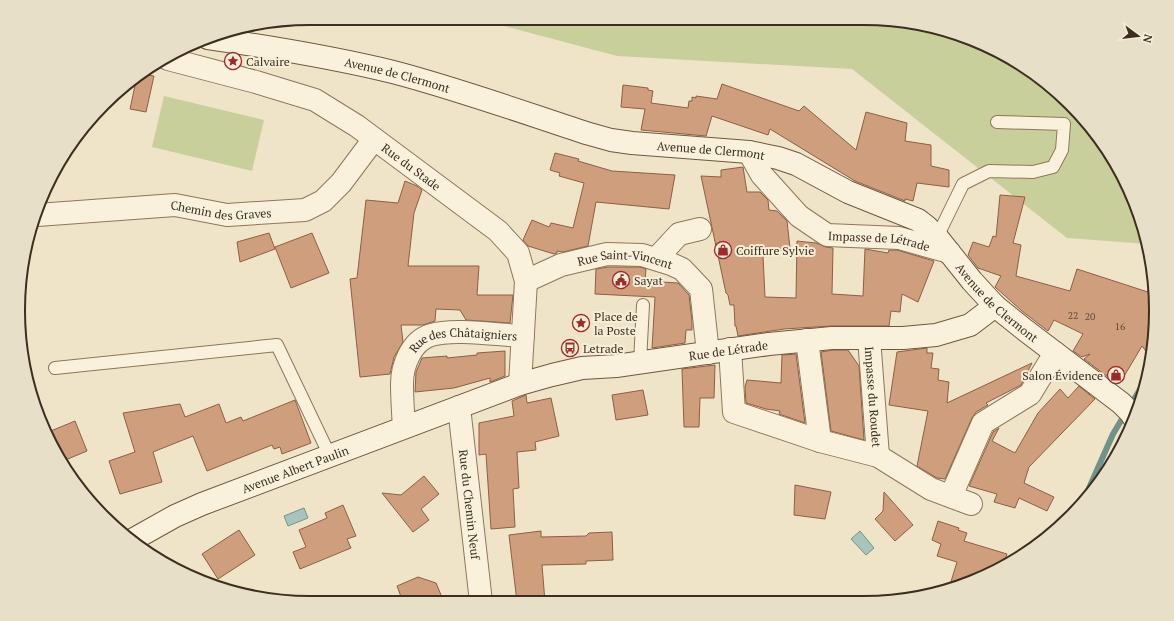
<svg xmlns="http://www.w3.org/2000/svg" width="1174" height="621" font-family="'PT Serif',serif">
<style>
.green{fill:#c9cf9b}
.water{fill:#a9c4bc;stroke:#6f938a}
.lines{fill:none;stroke-linecap:round;stroke-linejoin:round}
.stream{stroke:#6f938a;stroke-width:6}
.building{fill:#cf9f7d;stroke:#8d5f41}
.lane-casing{stroke:#8d765c;stroke-width:14}
.street-casing{stroke:#8d765c;stroke-width:24}
.secondary-casing{stroke:#6f573f;stroke-width:24}
.lane{stroke:#faf1dc;stroke-width:12}
.street{stroke:#faf1dc;stroke-width:22}
.secondary{stroke:#faf1dc;stroke-width:22}
.labels{text-anchor:middle;dominant-baseline:central;stroke-width:4;stroke-linejoin:round;paint-order:stroke}
.number-label{font-size:10px;fill:#624a37}
.poi-label{font-size:12px;fill:#3d2e20;stroke:#f7eed8;text-anchor:start}
.street-label{font-size:12px;fill:#3d2e20;stroke:#f7eed8}
.rim{fill:none;stroke:#3d2e20;stroke-width:2}
</style>
<rect width="100%" height="100%" fill="#f0e4c8"/>
<g class="green">
<path d="M468 18 882 19 939 28 993 48 1042 79 1084 118 1117 164 1141 217 1147 244 1067 238 852 69 617 56 482 20Z"/>
<path d="M164 96 264 120 252 171 152 147Z"/>
</g>
<g class="water">
<path d="M304 508 308 518 288 526 284 516Z"/>
<path d="M860 531 874 548 866 555 851 539Z"/>
</g>
<g class="lines">
<g class="stream">
<path d="M1130 406 1148 376"/>
<path d="M1082 504 1113 434 1125 414"/>
</g>
</g>
<g class="building">
<path d="M142 74 154 76 146 112 130 109 137 76Z"/>
<path d="M722 84 799 111 804 106 856 150 866 112 907 123 905 141 931 145V166L949 170V187L917 183 913 201 905 199V201L855 181 770 129 768 135 712 116 706 136 641 130 645 109 621 107 623 85 648 88V90L653 91 651 103 688 108 689 101H692V97L696 98V96L717 99Z"/>
<path d="M555 153 579 159 578 161 612 171 675 175 669 209 596 202 588 246 563 252 557 251V253L554 254 528 246 523 240 532 220 549 227 551 223 573 228 584 183 559 176 560 173 550 170Z"/>
<path d="M743 167 747 192H760L768 200 769 210 777 211 787 221 790 248 763 256 765 297 796 298 797 241 816 243 826 247 833 248 832 294 863 296 865 249 888 253 889 250H897L934 261 918 302 902 294 900 312 891 311 889 326H831L784 329 738 336 736 326H735L734 305H730L728 295 726 293 701 176 721 177V170Z"/>
<path d="M405 181 417 186 422 190 414 213 408 266H479L477 295H513L510 323 466 320 460 310 436 309 435 321 423 325H401L403 342 394 357 390 374 360 377 350 279 357 278 366 200 398 203Z"/>
<path d="M1000 195 1025 197 1013 243 1021 245 1016 276 1070 291 1077 269 1154 294 1155 330 1151 358 1142 346 1123 378 1118 375 1112 380 1084 359 1090 354 1082 357 1073 351 1083 334 1054 320 1048 331 1022 311 995 287 1001 276 978 268 968 255 973 242 989 247 993 236 996 237Z"/>
<path d="M269 233 275 249 240 262 237 242Z"/>
<path d="M312 233 329 273 291 288 275 247Z"/>
<path d="M608 267H640L646 269 645 281 678 283 689 295 692 321V330H686L685 343 652 348 655 297 595 294 596 269Z"/>
<path d="M927 348V353H933L931 368 939 369 938 380 949 382 947 403 1032 363 1021 385 986 403 988 405 976 412 972 418 945 479 937 478 917 466 928 411 889 405 897 352Z"/>
<path d="M833 350H848L859 366 864 440 831 431 821 352Z"/>
<path d="M505 351V376L490 382V378L454 388 415 392 416 372 422 358 447 356V358L477 355V353Z"/>
<path d="M796 354 805 423 779 414 780 411 766 409 746 403 745 387 747 380 781 383 782 355Z"/>
<path d="M715 365 714 398H700L699 427H684L682 369Z"/>
<path d="M1079 386 1095 399 1029 467 1024 483 1054 497 1047 511 1019 498 1015 508 994 502 997 494 969 486 993 432 999 428 992 441 1015 453 1038 413 1060 389 1068 398Z"/>
<path d="M643 390 648 415 616 420 612 395Z"/>
<path d="M526 395 527 403 551 398 559 436 535 442 536 450 517 452 519 488 513 489 515 527 491 529 486 454 479 455V423L514 416 512 401Z"/>
<path d="M295 400 311 443 282 454 280 447 274 449 272 445 207 471 193 436 153 452 162 482 120 494 109 461 135 452 123 413 180 404 185 417 219 404 226 423 241 417 243 421Z"/>
<path d="M75 421 87 451 63 461 48 440 46 433Z"/>
<path d="M424 476 439 494 421 509 429 520 413 532 382 493 401 495Z"/>
<path d="M795 485 831 492 825 519 794 515Z"/>
<path d="M884 492 913 525 895 541 875 519 883 511Z"/>
<path d="M343 505 356 536 347 539 351 548 300 569 293 552 306 547 299 530 327 518 325 513Z"/>
<path d="M938 521 959 528 958 530 967 533 964 541 1007 554 1003 566 975 581 949 588 957 562 937 556 941 544 932 540Z"/>
<path d="M239 530 255 555 218 579 202 554Z"/>
<path d="M541 531V537L586 536 589 533 612 532 613 560 586 561V564L542 565 545 602H517L509 535Z"/>
<path d="M418 577 436 583 444 602H403L397 586Z"/>
</g>
<g class="lines">
<g class="lane-casing">
<g id="lane">
<path d="M937 237 963 184 989 171 1033 172 1053 167 1062 150 1064 124 997 122"/>
<path d="M640 362 643 305"/>
<path d="M55 368 277 345 330 456"/>
</g>
</g>
<g class="street-casing">
<g id="street">
<path id="s1" d="M168 59 256 82 315 100 357 126 498 231 518 253 526 281 520 384"/>
<path id="s2" d="M749 152 762 175 799 216 827 235 899 238 949 252"/>
<path id="s3" d="M37 215 175 205 227 215 305 210 323 201 341 183 374 139"/>
<path d="M656 259 679 234 700 229"/>
<path id="s4" d="M526 281 561 265 607 254 642 255 671 264 682 269 701 289 708 353"/>
<path id="s5" d="M869 338 878 456"/>
<path d="M807 340 820 441"/>
<path d="M730 349 734 412 820 441 878 456 931 489 971 504"/>
<path id="s6" d="M459 407 481 602"/>
<path id="s7" d="M404 427C403 413 402 399 402 384 402 366 411 341 431 335 453 328 499 335 523 336"/>
<path d="M951 496 983 423 1030 394 1055 353"/>
</g>
</g>
<g class="secondary-casing">
<g id="secondary">
<path id="s8" d="M208 38C270 47 332 57 393 72 458 89 522 112 586 133L611 140 632 143 749 152 778 158 796 164 848 192 918 220 927 227 937 237 972 281 995 306 1025 330 1121 403 1131 413 1134 418"/>
<path id="s9" d="M134 539 175 516 202 504 520 384 552 375 582 368 616 366 769 344 832 338H903L936 335 970 325 995 306"/>
</g>
</g>
<use href="#lane" class="lane"/>
<use href="#street" class="street"/>
<use href="#secondary" class="secondary"/>
</g>
<defs>
<g id="sight-ring" transform="scale(0.9)"><circle r="9.5" fill="#f7eed8" stroke="#9e2a2b" stroke-width="1.5"/><path d="M0-6L1.8-2.2L6-1.7L2.9 1.2L3.7 5.4L0 3.3L-3.7 5.4L-2.9 1.2L-6-1.7L-1.8-2.2Z" fill="#9e2a2b"/></g>
<g id="shop-ring" transform="scale(0.9)"><circle r="9.5" fill="#f7eed8" stroke="#9e2a2b" stroke-width="1.5"/><path d="M-5-2.5h2.3a2.7 3.5 0 0 1 5.4 0H5L5.5 6h-11ZM-1.5-2.5h3a1.5 2.3 0 0 0-3 0Z" fill="#9e2a2b"/></g>
<g id="civic-ring" transform="scale(0.9)"><circle r="9.5" fill="#f7eed8" stroke="#9e2a2b" stroke-width="1.5"/><path d="M-.6-6.5H3V-4.5H.6V-3L4-1V1h2V6H-6V1h2V-1L-.6-3ZM-1.2 2.5V6h2.4V2.5Z" fill="#9e2a2b"/></g>
<g id="bus-ring" transform="scale(0.9)"><circle r="9.5" fill="#f7eed8" stroke="#9e2a2b" stroke-width="1.5"/><path d="M-5-6H5V4H4V6H2V4H-2V6H-4V4H-5ZM-3.5-4V0h7V-4ZM-3.5 1.2v1.5H-2V1.2ZM2 1.2v1.5H3.5V1.2Z" fill="#9e2a2b"/></g>
</defs>
<g fill-rule="evenodd">
<use href="#sight-ring" x="233" y="61"/>
<use href="#shop-ring" x="723" y="250"/>
<use href="#civic-ring" x="621" y="280"/>
<use href="#sight-ring" x="581" y="323"/>
<use href="#bus-ring" x="570" y="348"/>
<use href="#shop-ring" x="1116" y="375"/>
</g>
<g class="labels">
<g class="number-label">
<text x="1073" y="315">22</text>
<text x="1090" y="316">20</text>
<text x="1120" y="326">16</text>
</g>
<g class="poi-label">
<text x="246" y="61">Calvaire</text>
<text x="736" y="250">Coiffure Sylvie</text>
<text x="634" y="280">Sayat</text>
<text x="594" y="316">Place de<tspan x="594" dy="14">la Poste</tspan></text>
<text x="583" y="348">Letrade</text>
<text x="1103" y="375" text-anchor="end">Salon Évidence</text>
</g>
<g class="street-label">
<text stroke="none"><textPath href="#s8" startOffset="193">Avenue de Clermont</textPath></text>
<text stroke="none"><textPath href="#s8" startOffset="517">Avenue de Clermont</textPath></text>
<text stroke="none"><textPath href="#s1" startOffset="270">Rue du Stade</textPath></text>
<text stroke="none"><textPath href="#s3" startOffset="185">Chemin des Graves</textPath></text>
<text stroke="none"><textPath href="#s2" startOffset="168">Impasse de Létrade</textPath></text>
<text stroke="none"><textPath href="#s4" startOffset="104">Rue Saint-Vincent</textPath></text>
<text stroke="none"><textPath href="#s8" startOffset="853">Avenue de Clermont</textPath></text>
<text stroke="none"><textPath href="#s7" startOffset="134">Rue des Châtaigniers</textPath></text>
<text stroke="none"><textPath href="#s9" startOffset="628">Rue de Létrade</textPath></text>
<text stroke="none"><textPath href="#s5" startOffset="59">Impasse du Roudet</textPath></text>
<text stroke="none"><textPath href="#s9" startOffset="176">Avenue Albert Paulin</textPath></text>
<text stroke="none"><textPath href="#s6" startOffset="98">Rue du Chemin Neuf</textPath></text>
</g>
</g>
<path d="M0 0H1174V621H0ZM310 25H864A285 285 0 0 1 1149 310V311A285 285 0 0 1 864 596H310A285 285 0 0 1 25 311V310A285 285 0 0 1 310 25Z" fill="#e8dfc9" fill-rule="evenodd"/>
<path class="rim" d="M310 25H864A285 285 0 0 1 1149 310V311A285 285 0 0 1 864 596H310A285 285 0 0 1 25 311V310A285 285 0 0 1 310 25Z"/>
<g transform="translate(1138 36) rotate(105)" stroke="#f7eed8" stroke-width="3" paint-order="stroke">
<path d="M0-3L7 15L0 10L-7 15Z" fill="#3d2e20"/>
<text y="-6" font-size="11" font-weight="bold" text-anchor="middle" fill="#3d2e20">N</text>
</g>
</svg>
